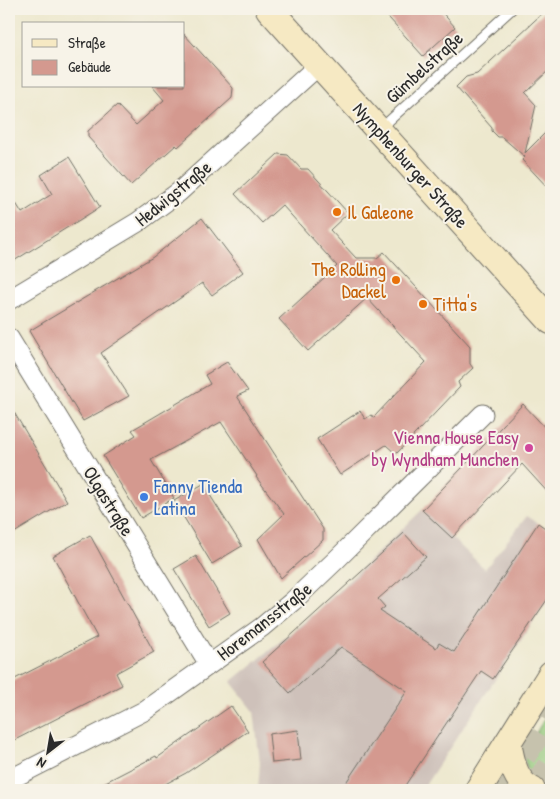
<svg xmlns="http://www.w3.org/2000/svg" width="560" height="799" font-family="'Patrick Hand',sans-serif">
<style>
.industrial{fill:#cec1ba}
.grass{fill:#93c87a;stroke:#5f7a52}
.building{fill:#d4998f}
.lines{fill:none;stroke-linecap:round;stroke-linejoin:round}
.highway-tunnel{stroke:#c6c2ad;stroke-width:28;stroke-dasharray:28 14;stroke-linecap:butt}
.lane-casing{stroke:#6f6d64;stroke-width:11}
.street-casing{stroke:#6f6d64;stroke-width:21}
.secondary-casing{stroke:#6f6d64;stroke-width:28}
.lane{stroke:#fff;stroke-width:9}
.street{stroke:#fff;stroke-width:19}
.secondary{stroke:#f6e9c3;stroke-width:26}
.food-dot{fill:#e8710a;stroke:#f7f3e8;stroke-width:2}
.hotel-dot{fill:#d1479c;stroke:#f7f3e8;stroke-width:2}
.shop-dot{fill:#3f7fe0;stroke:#f7f3e8;stroke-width:2}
.labels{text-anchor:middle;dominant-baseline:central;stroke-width:4;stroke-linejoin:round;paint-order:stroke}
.street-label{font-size:19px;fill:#2b2b2b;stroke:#f7f3e8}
.food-label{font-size:19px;fill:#c56008;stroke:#f7f3e8;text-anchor:start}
.hotel-label{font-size:19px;fill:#b23c85;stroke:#f7f3e8;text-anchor:end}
.shop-label{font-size:19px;fill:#366cbe;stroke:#f7f3e8;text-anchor:start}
</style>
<rect width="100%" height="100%" fill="#f7f3e8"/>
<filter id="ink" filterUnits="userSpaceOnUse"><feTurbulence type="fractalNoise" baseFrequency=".02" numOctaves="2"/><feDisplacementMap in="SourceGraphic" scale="10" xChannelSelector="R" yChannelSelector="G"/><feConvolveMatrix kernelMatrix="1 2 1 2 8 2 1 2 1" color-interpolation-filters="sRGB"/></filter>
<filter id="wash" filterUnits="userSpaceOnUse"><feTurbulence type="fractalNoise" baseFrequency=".0096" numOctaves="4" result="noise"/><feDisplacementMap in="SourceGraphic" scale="20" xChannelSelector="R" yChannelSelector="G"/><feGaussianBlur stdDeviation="1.12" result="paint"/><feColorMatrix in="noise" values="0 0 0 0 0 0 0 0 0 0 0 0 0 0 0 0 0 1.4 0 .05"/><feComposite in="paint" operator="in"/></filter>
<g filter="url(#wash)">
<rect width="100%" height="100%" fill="#ede8ce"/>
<path class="industrial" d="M422 510 485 569 527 516 551 532V595L422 790H258L260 763 254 711 231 682 316 612Z"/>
<path class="grass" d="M551 707V782C534 780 523 770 525 752Z"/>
<g id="blocks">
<g class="building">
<path d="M381 9H439L455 27 423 56Z"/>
<path d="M547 9H551V68L525 93 536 105 525 153 551 127V191L522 160 525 157 502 137H498L492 131V128L456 87 466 77 477 74Z"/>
<path d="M184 34 233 88 232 98 178 147 176 145 131 185 88 137V131L117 105 136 125 164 100 152 86H184Z"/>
<path d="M278 154 288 155 301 169H308L348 213 330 230 356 258H377L384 252 470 346V364L473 368 458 382 460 387 396 454 386 445 340 475 317 439 360 411 365 419 371 415 374 417 426 362 367 298 308 351 279 319 337 266 282 205 262 223 235 194Z"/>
<path d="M69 157 100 207 9 264V192L22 213 52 194 41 175Z"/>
<path d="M202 218 243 272 212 295 202 283 101 353 129 396 83 421 29 331 153 257Z"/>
<path d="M227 362 248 391 237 396 323 529V540L281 578 258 539 284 514 256 477 257 476 221 422 151 460 174 498 141 518 103 456 136 435 132 430 210 384 205 375Z"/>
<path d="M9 404 67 501 9 536Z"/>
<path d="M523 404 551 434V496L522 464 452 538 422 510Z"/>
<path d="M203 484 242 546 212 564 174 501Z"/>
<path d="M538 523 551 532V594L493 679 481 671 402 790H341L407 691 341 647 290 693 262 662 404 533 426 557 378 599 385 607 380 611 436 648 439 643 454 652Z"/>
<path d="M90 535 154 652 116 673 122 685 9 743V682L97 637 53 556Z"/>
<path d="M196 556 230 613 209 626 174 569Z"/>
<path d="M231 706 248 731 186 773 154 790H90L156 756 157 758Z"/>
<path d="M298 730 301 760 272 763 269 734Z"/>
</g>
</g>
</g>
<g filter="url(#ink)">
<use href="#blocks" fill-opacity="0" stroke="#6f6d64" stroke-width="1"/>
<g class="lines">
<g class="highway-tunnel">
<path d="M499 790 551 712"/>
<path d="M535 790 551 766"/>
</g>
<g class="lane-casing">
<path id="lane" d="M380 129 512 9"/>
</g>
<g class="street-casing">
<g id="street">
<path d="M9 300 138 222 179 192 320 64"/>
<path d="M9 338 209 664"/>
<path d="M9 780 144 711 262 627 293 601 336 560 483 414"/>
</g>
</g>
<g class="secondary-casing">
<g id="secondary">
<path d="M269 9 551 321"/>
<path d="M508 743C512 761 514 781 532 790"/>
<path d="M478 790 551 674"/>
</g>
</g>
<use href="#lane" class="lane"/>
<use href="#street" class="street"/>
<use href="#secondary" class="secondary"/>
</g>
</g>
<g class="food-dot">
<circle cx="337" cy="212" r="5"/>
<circle cx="396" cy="280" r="5"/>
<circle cx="423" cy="304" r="5"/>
</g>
<circle class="hotel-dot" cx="529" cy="448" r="5"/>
<circle class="shop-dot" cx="144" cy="497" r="5"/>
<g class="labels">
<g class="street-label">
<text transform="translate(424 67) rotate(-42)">Gümbelstraße</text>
<text transform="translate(411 165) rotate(48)">Nymphenburger Straße</text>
<text transform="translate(173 193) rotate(-39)">Hedwigstraße</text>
<text transform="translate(109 501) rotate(58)">Olgastraße</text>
<text transform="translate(264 621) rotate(-38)">Horemansstraße</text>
</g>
<g class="food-label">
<text x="347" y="212">Il Galeone</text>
<text x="386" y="269" text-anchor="end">The Rolling<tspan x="386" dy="22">Dackel</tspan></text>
<text x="433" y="304">Titta's</text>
</g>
<g class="hotel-label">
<text x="519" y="437">Vienna House Easy<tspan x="519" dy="22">by Wyndham Munchen</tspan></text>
</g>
<g class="shop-label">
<text x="154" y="486">Fanny Tienda<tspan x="154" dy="22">Latina</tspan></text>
</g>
</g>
<rect width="560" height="799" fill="none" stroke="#f7f3e8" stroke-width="30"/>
<rect x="22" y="22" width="162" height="65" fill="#f7f3e8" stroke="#a5a39c"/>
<rect x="32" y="39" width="25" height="8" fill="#f6e9c3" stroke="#a5a39c"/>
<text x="68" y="48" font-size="15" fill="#2b2b2b">Straße</text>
<rect x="32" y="60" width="25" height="15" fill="#d4998f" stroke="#a5a39c"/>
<text x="68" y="72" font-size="15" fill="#2b2b2b">Gebäude</text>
<g transform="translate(48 752) rotate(211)" stroke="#f7f3e8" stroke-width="4" paint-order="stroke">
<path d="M0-4L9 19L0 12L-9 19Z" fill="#2b2b2b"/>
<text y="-8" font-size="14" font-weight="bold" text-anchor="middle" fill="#2b2b2b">N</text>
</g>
</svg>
